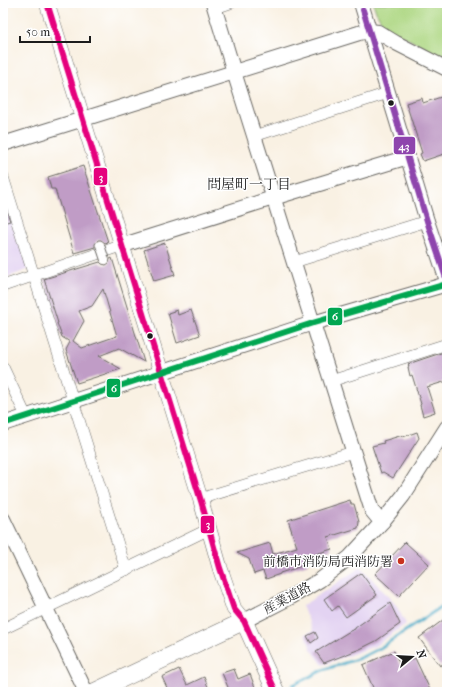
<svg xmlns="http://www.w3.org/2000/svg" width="450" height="695" font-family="'IM FELL French Canon','Noto Serif JP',serif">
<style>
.built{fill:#e3d3f2}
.green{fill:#add782;stroke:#647a4f}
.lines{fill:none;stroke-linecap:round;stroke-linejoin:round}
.stream{stroke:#48abc7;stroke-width:3}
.building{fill:#c09cc6;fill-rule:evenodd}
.minor-casing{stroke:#696762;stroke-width:12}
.tertiary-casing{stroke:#696762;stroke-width:16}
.secondary-casing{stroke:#696762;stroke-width:16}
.primary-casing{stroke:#696762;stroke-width:18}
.minor{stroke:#fff;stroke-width:11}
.tertiary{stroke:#fff;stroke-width:14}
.secondary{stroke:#fff;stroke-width:15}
.primary{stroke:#fff;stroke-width:17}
.pedestrian-bridge-casing{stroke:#696762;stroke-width:10;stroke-linecap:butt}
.pedestrian-bridge{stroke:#fff;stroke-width:8}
.bus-1-casing{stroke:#fff;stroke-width:9}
.bus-2-casing{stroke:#fff;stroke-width:9}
.bus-3-casing{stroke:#fff;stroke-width:9}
.bus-1{stroke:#e5007d;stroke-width:6}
.bus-2{stroke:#00a651;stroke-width:6}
.bus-3{stroke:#8e44ad;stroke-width:6}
.bus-dot{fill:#1c1c1c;stroke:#fff;stroke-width:1.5}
.poi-dot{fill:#c8321e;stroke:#fff;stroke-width:1.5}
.labels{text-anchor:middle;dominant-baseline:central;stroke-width:3;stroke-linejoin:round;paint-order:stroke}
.poi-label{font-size:13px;fill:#1c1c1c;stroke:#fff;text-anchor:end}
.street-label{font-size:13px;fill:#1c1c1c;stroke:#fff}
.neighbourhood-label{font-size:14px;fill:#1c1c1c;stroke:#fff}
.line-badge{stroke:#fff;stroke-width:1.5}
.badge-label{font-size:11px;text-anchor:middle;font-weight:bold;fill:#fff}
</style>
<rect width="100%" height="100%" fill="#fff"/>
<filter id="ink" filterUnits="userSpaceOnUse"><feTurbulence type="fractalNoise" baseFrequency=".025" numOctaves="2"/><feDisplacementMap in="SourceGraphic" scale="8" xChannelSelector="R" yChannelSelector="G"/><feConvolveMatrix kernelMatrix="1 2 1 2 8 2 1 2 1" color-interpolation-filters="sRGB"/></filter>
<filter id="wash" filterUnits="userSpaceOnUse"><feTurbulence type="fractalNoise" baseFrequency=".012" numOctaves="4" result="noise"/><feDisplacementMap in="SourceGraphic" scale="16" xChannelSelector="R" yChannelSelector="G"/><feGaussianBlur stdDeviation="0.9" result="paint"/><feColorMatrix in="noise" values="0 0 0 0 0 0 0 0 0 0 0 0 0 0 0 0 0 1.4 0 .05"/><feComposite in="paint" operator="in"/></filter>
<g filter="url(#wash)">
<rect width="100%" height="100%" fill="#f9f1e3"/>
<g class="built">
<path d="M3 186 29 269 3 279Z"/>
<path d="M361 567 396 605 406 624 375 646 323 665 311 649 305 634 313 631 302 606Z"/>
</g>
<path class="green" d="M373 3H447V60L384 26 376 12Z"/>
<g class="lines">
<path class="stream" d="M293 685 323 670 360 658 380 648 447 603"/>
</g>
<g id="blocks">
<g class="building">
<path d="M447 95V153L423 161 420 154 422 153 406 103 422 98 423 103Z"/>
<path d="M83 166 108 242 105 243 101 240H98L95 244V247L74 253 55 189H51L48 177Z"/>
<path d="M3 200 10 221 3 223Z"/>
<path d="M165 243 175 275 154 281 144 250Z"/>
<path d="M112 258 144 362 119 348 99 356 121 369 77 383 66 350 70 342 62 337 57 323H58L44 279 100 262 102 264 106 265 109 263 110 259ZM103 289 117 336 82 348 73 341 84 321 79 311 92 306Z"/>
<path d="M177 310 178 315 191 310 200 335 177 343 168 313Z"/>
<path d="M447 351V381L427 387 435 412 423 416 420 405 421 404 412 375 410 376 408 367H409L408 364Z"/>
<path d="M417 432 419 438 393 478 383 472 381 473 372 446 384 443 383 441 403 435V437Z"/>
<path d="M350 500 351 504H354L359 522 358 528 328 537 332 549 306 557 308 564 280 573V574L266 579 263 571 254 574 249 559 237 553 270 543 273 554 297 547 288 520Z"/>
<path d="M405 542 429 564 399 596 375 574Z"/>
<path d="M361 573 377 595 346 617 338 606 332 611 324 599Z"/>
<path d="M390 603 400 624 376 641 360 649 324 663 316 652 350 631 355 629V628Z"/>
<path d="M447 617V661L440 666 419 638Z"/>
<path d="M315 632 318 638 311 643 307 636Z"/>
<path d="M394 651 400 665 415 658 431 692H375L363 665Z"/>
<path d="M179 669 187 685 204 677 210 692H169L162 677Z"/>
<path d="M234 669 238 679 250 674 256 690 252 692H230L222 673Z"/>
</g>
</g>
</g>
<g filter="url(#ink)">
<use href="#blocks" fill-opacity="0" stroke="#696762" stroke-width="1"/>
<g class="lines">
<g class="minor-casing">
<g id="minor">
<path d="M215 8 230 3"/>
<path d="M254 136 388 93"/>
<path d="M3 177 126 570"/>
<path d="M294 262 427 221"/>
<path d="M3 286 129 243"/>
<path d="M3 367 26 416"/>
<path d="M331 381 447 344"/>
<path d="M209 496 353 452"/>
<path d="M3 629 203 532 210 529"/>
</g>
</g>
<g class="tertiary-casing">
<g id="tertiary">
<path d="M213 3 234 72 372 511 377 517 383 521"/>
<path d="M361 3 427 221 447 281"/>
<path d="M3 144 359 33 370 31 378 32 396 43 447 69"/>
<path d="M130 243 273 198 408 157"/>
<path d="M3 424 313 323 447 284"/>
<path d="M3 519 86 692"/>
<path d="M244 621 291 597 320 580 350 557 383 521 403 496 447 427"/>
</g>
</g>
<g class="secondary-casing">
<path id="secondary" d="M47 3 201 501 220 568 234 609 244 621"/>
</g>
<g class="primary-casing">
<path id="primary" d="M94 692 244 621 276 692"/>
</g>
<use href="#minor" class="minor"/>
<use href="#tertiary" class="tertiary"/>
<use href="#secondary" class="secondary"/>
<use href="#primary" class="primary"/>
<g class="pedestrian-bridge-casing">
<path id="pedestrian-bridge" d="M100 245 105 260"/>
</g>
<use href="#pedestrian-bridge" class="pedestrian-bridge"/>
<g class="bus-1-casing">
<path id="bus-1" d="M47 3 201 501 220 568 234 609 244 621 276 692"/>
</g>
<g class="bus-2-casing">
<path id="bus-2" d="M3 424 313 323 447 284"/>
</g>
<g class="bus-3-casing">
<path id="bus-3" d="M363 10 427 221 447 281"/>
</g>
<use href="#bus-1" class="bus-1"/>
<use href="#bus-2" class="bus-2"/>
<use href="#bus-3" class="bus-3"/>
</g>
</g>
<g class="bus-dot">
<circle cx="391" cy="103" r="3.5"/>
<circle cx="150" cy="336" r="3.5"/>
</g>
<circle class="poi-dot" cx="401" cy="561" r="4"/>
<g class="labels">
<g class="poi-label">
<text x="393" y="561">前橋市消防局西消防署</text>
</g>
<g class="street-label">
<text transform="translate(287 598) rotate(-28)">産業道路</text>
</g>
<g class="neighbourhood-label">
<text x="249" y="184">問屋町一丁目</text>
</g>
</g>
<g class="line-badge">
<rect x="393" y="136" width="23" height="19" rx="4" fill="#8e44ad"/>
<rect x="93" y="167" width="15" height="19" rx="4" fill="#e5007d"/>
<rect x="327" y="307" width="16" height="19" rx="4" fill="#00a651"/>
<rect x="106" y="378" width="15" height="20" rx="4" fill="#00a651"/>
<rect x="200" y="515" width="15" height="19" rx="4" fill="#e5007d"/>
</g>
<g class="badge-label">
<text x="404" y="150">43</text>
<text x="101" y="181">3</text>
<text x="335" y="320">6</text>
<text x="114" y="392">6</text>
<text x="208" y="528">3</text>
</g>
<rect width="450" height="695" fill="none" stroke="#fff" stroke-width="16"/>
<g transform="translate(412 657) rotate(72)" stroke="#ffffff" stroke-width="3" paint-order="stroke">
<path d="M0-3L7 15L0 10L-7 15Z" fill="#1c1c1c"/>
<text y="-6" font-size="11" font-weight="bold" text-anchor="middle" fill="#1c1c1c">N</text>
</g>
<path d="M20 36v6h70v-6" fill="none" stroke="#1c1c1c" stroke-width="2"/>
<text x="26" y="36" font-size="12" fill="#1c1c1c" stroke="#ffffff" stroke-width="3" paint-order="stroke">50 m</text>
</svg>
